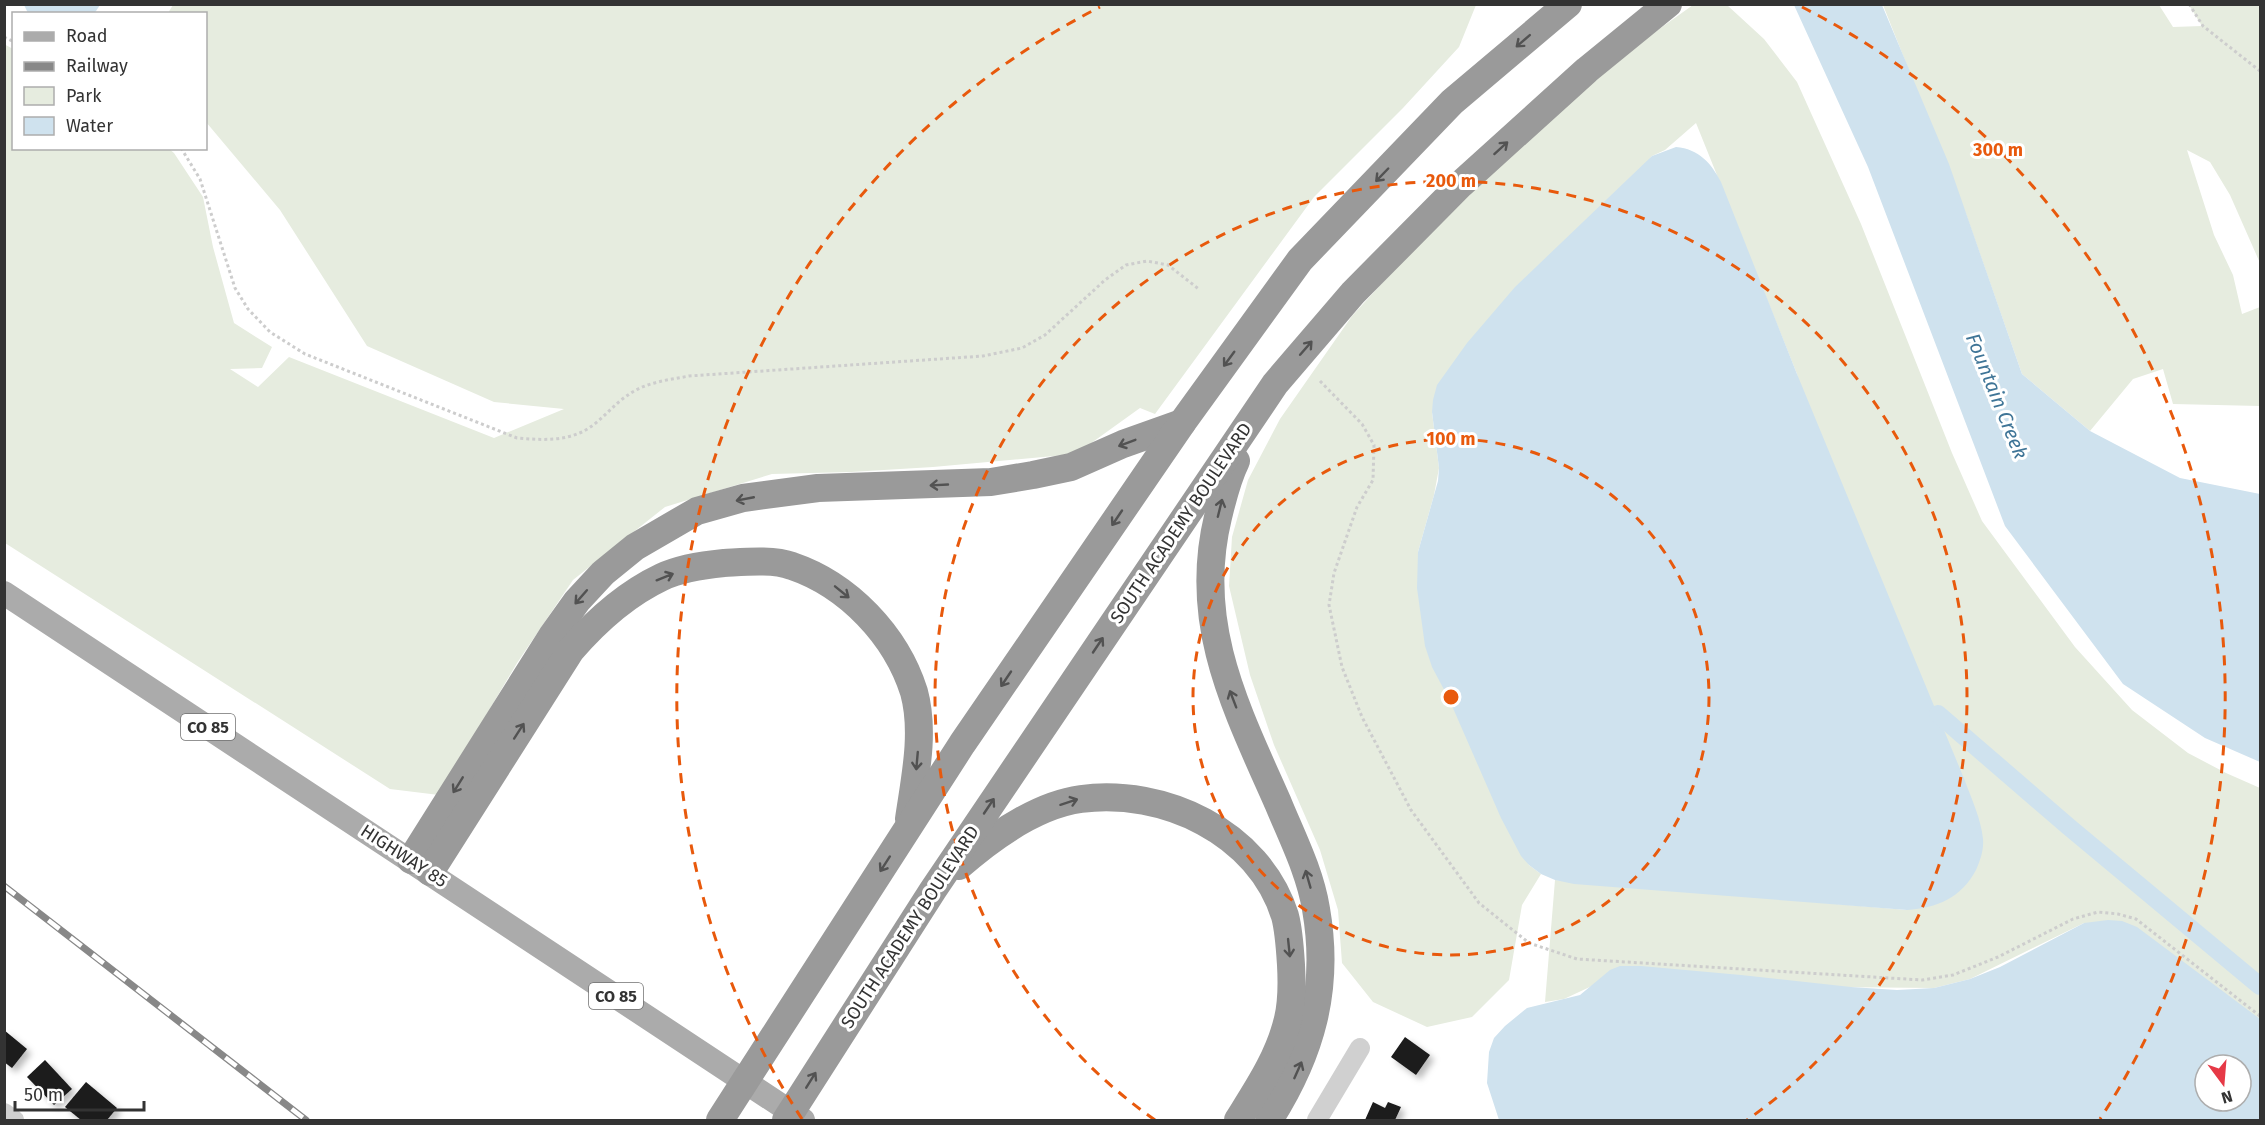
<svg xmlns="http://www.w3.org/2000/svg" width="2265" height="1125" font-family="'Fira Sans',sans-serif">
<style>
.green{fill:#e6ecdf}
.water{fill:#cfe2ee;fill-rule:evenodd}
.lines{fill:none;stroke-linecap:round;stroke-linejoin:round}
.canal{stroke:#cfe2ee;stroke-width:18}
.building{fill:#1a1a1a;filter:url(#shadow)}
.path{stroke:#cdcdcd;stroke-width:3;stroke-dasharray:3 3;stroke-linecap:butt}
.minor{stroke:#d0d0d0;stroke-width:20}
.major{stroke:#ababab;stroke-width:24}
.highway{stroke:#9a9a9a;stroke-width:28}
.rail-casing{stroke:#888;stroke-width:7}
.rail{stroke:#fff;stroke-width:4.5;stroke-dasharray:14;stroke-linecap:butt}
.oneway{stroke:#525252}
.ring{fill:none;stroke:#e8590c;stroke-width:3;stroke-dasharray:10 8}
.labels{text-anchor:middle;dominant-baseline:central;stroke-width:6;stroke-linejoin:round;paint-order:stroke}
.shield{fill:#fff;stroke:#707070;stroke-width:1.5}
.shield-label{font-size:16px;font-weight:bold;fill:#333}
.street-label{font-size:18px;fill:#333;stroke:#fff}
.water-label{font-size:20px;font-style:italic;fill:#3f7597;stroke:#fff}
.centre{fill:#e8590c;stroke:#fff;stroke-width:3}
.ring-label{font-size:18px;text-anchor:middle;font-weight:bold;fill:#e8590c;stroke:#fff;stroke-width:6;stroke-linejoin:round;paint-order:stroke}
</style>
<defs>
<filter id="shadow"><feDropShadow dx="4.5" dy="4.5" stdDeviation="3" flood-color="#0004"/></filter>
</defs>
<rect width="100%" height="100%" fill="#fff"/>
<g class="green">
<path d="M173 5H1476L1459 47 1403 108 1314 197 1155 414 1140 408 1076 454 933 467 851 472 772 474 665 507 573 580 517 663 439 795 390 789 5 543 4 44 13 49 14 148H168L174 153 203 197 213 247 234 323 272 347 262 368 230 369 258 387 289 357 494 438 564 409 494 402 367 346 280 210 206 122V14L168 13Z"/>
<path d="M1693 5H1727L1764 39 1797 82 1861 224 1952 453 1982 521 2075 647 2132 710 2188 753 2226 773 2260 788V1023L2084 923 1970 979 1934 988 1594 985 1564 999 1545 1002 1555 880 1907 910 1797 374 1696 123 1665 150 1652 156 1432 412 1439 468 1434 495 1418 552 1449 699 1529 865 1541 874 1522 905 1509 980 1472 1017 1427 1027 1373 1002 1342 963 1338 910 1320 850 1274 745 1250 675 1229 586 1232 537 1248 480 1280 419 1352 316 1473 184 1600 71Z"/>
<path d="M1883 5H2159L2173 27 2202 26 2189 5H2260V263L2230 195 2210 162 2187 150 2214 235 2233 275 2242 314 2260 307V406L2173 404 2163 369 2133 379 2090 431 2022 374 1966 214Z"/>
</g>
<g class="water">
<path d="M24 5H100L94 14 28 13Z"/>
<path d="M1794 5H1882L1949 164 2022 374 2090 431 2180 478 2260 494V762L2205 738 2123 684 2005 526 1868 167Z"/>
<path d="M1676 147C1699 149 1711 163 1721 182L1797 374 1965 781C1972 800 1981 819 1983 839 1984 850 1980 861 1976 870 1961 898 1937 908 1907 910L1574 884 1555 880 1541 874 1529 865 1521 856 1501 818 1449 699 1432 667 1425 646 1417 588 1418 552 1438 481 1439 468 1432 412 1433 400 1437 385 1467 343 1515 287 1652 156Z"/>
<path d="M2108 920 2122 921 2137 927 2260 1019V1120H1499L1487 1083 1489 1052 1494 1038 1505 1026 1527 1008 1580 995 1610 970 1620 966H1641L1741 975 1851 987 1897 990 1934 988 1970 979 2000 967 2084 923ZM2205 1065H2241V1101H2205Z"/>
</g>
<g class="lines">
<path class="canal" d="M1938 714 2069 827 2260 986"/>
</g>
<g class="building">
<path d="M4 1030 27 1049 12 1068 4 1062Z"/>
<path d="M1405 1037 1430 1055 1416 1075 1391 1057Z"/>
<path d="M45 1060 72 1089 54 1105 27 1077Z"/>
<path d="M86 1082 117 1108 107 1120H81L65 1107Z"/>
<path d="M1373 1102 1385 1108 1388 1102 1401 1107 1395 1120H1365Z"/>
</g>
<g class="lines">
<g class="path">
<path d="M2189 4 2203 26 2260 71"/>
<path d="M4 37 14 42"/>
<path d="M181 148 200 179 235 288 248 309 270 332 305 354 517 438C542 440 567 442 589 428 603 419 614 404 628 395 646 382 668 380 689 376L983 356 1022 348 1045 335 1105 280 1126 265 1147 261 1168 265 1200 290"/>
<path d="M1320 381 1362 424 1374 445 1373 480 1357 507 1334 573 1329 605 1342 667 1362 717 1411 810 1479 903 1529 943 1577 959 1922 980 1953 975 1998 957 2073 919 2098 912 2118 914 2136 919 2260 1016"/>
</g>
<g class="minor">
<path d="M4 1113 14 1120"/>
<path d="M1317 1120 1360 1048"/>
</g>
<path class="major" d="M4 593 803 1120"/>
<g class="highway">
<path d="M1236 461C1227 479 1223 497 1218 517 1192 624 1236 708 1278 803 1292 837 1310 872 1316 909 1330 989 1311 1054 1269 1120"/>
<path d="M411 860 552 636 577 601 603 573 635 547 697 511 743 498 818 488 991 482 1033 475 1071 467 1123 444 1182 423"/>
<path d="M959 866C991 838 1037 805 1081 799 1163 788 1259 832 1285 916 1289 931 1290 949 1291 965 1292 983 1292 1002 1288 1019 1279 1057 1258 1088 1238 1120"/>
<path d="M430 872 571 650C597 620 626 594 662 577 681 568 703 565 724 563 744 562 773 559 792 566 848 585 896 635 914 692 925 732 915 778 909 819"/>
<path d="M720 1120 962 744 1182 423 1300 260 1452 102 1568 4"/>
<path d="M786 1120 933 890 1275 384 1353 293 1461 184 1587 70 1668 4"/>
</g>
<g class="rail-casing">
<path id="rail" d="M4 886 306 1120"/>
</g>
<use href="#rail" class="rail"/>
</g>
<defs><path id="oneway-shaft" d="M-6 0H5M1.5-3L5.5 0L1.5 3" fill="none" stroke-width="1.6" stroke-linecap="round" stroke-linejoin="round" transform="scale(1.5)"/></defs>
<g class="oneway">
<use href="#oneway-shaft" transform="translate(1523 41) rotate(139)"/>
<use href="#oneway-shaft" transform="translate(1501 148) rotate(-42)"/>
<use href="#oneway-shaft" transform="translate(1382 175) rotate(134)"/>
<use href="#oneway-shaft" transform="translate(1306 348) rotate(-49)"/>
<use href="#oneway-shaft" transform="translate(1229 359) rotate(126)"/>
<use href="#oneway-shaft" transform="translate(1127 443) rotate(159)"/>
<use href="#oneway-shaft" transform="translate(939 485) rotate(177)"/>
<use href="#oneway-shaft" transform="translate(745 499) rotate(169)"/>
<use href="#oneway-shaft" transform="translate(1220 508) rotate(-76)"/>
<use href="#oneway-shaft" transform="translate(1117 518) rotate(124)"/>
<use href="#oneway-shaft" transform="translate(665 577) rotate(-22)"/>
<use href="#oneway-shaft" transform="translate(842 592) rotate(39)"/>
<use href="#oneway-shaft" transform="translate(581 597) rotate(131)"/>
<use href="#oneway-shaft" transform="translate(1098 645) rotate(-56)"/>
<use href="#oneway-shaft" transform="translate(1006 679) rotate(124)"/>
<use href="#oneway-shaft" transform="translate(1233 699) rotate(-111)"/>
<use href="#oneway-shaft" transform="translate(519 731) rotate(-57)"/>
<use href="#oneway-shaft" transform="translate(917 761) rotate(95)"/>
<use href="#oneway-shaft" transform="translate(458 785) rotate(122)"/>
<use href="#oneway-shaft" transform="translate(1069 802) rotate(-18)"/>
<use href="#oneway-shaft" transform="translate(989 806) rotate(-56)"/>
<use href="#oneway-shaft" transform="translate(885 864) rotate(123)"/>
<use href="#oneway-shaft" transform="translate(1308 879) rotate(-106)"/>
<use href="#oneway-shaft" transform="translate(1289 948) rotate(84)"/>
<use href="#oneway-shaft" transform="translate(1298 1070) rotate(-66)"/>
<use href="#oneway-shaft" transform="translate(811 1080) rotate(-58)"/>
</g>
<g class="ring">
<circle cx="1451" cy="697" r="258"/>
<path d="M1155 1120A516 516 0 1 1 1747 1120"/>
<path d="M802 1119A774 774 0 0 1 1100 7M1802 7A774 774 0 0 1 2100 1119"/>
</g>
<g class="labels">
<g class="shield">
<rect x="181" y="714" width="54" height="26" rx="4.5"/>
<rect x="589" y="983" width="54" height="26" rx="4.5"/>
</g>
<g class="shield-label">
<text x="208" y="727">CO 85</text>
<text x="616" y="996">CO 85</text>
</g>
<g class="street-label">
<text transform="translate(1181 523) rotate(-56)">SOUTH ACADEMY BOULEVARD</text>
<text transform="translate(404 856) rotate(33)">HIGHWAY 85</text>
<text transform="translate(910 927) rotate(-57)">SOUTH ACADEMY BOULEVARD</text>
</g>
<g class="water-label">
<text transform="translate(1997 396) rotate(68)">Fountain Creek</text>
</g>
</g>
<circle cx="1451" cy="697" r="9" class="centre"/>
<g class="ring-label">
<text x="1998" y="156">300 m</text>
<text x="1451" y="187">200 m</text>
<text x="1451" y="445">100 m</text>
</g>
<rect width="2265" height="1125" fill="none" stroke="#333333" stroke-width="12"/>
<rect x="12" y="12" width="195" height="138" fill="#ffffff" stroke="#adadad" stroke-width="1.5"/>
<rect x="24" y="32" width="30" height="9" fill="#ababab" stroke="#adadad" stroke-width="1.5"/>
<text x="66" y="42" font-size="18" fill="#333333">Road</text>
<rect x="24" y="62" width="30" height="9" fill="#888888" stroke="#adadad" stroke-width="1.5"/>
<text x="66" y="72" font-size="18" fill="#333333">Railway</text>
<rect x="24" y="87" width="30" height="18" fill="#e6ecdf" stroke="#adadad" stroke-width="1.5"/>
<text x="66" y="102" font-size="18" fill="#333333">Park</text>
<rect x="24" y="117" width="30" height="18" fill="#cfe2ee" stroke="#adadad" stroke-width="1.5"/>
<text x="66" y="132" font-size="18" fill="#333333">Water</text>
<g transform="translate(2223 1083) rotate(164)"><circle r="28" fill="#ffffff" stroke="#adadad" stroke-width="1.5"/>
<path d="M0-4.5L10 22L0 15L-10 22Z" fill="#e63946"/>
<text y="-9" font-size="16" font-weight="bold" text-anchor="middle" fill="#333333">N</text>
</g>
<path d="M15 1101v9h129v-9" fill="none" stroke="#333333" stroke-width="3"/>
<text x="24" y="1101" font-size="18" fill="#333333" stroke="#ffffff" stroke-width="4.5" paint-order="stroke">50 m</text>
</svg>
